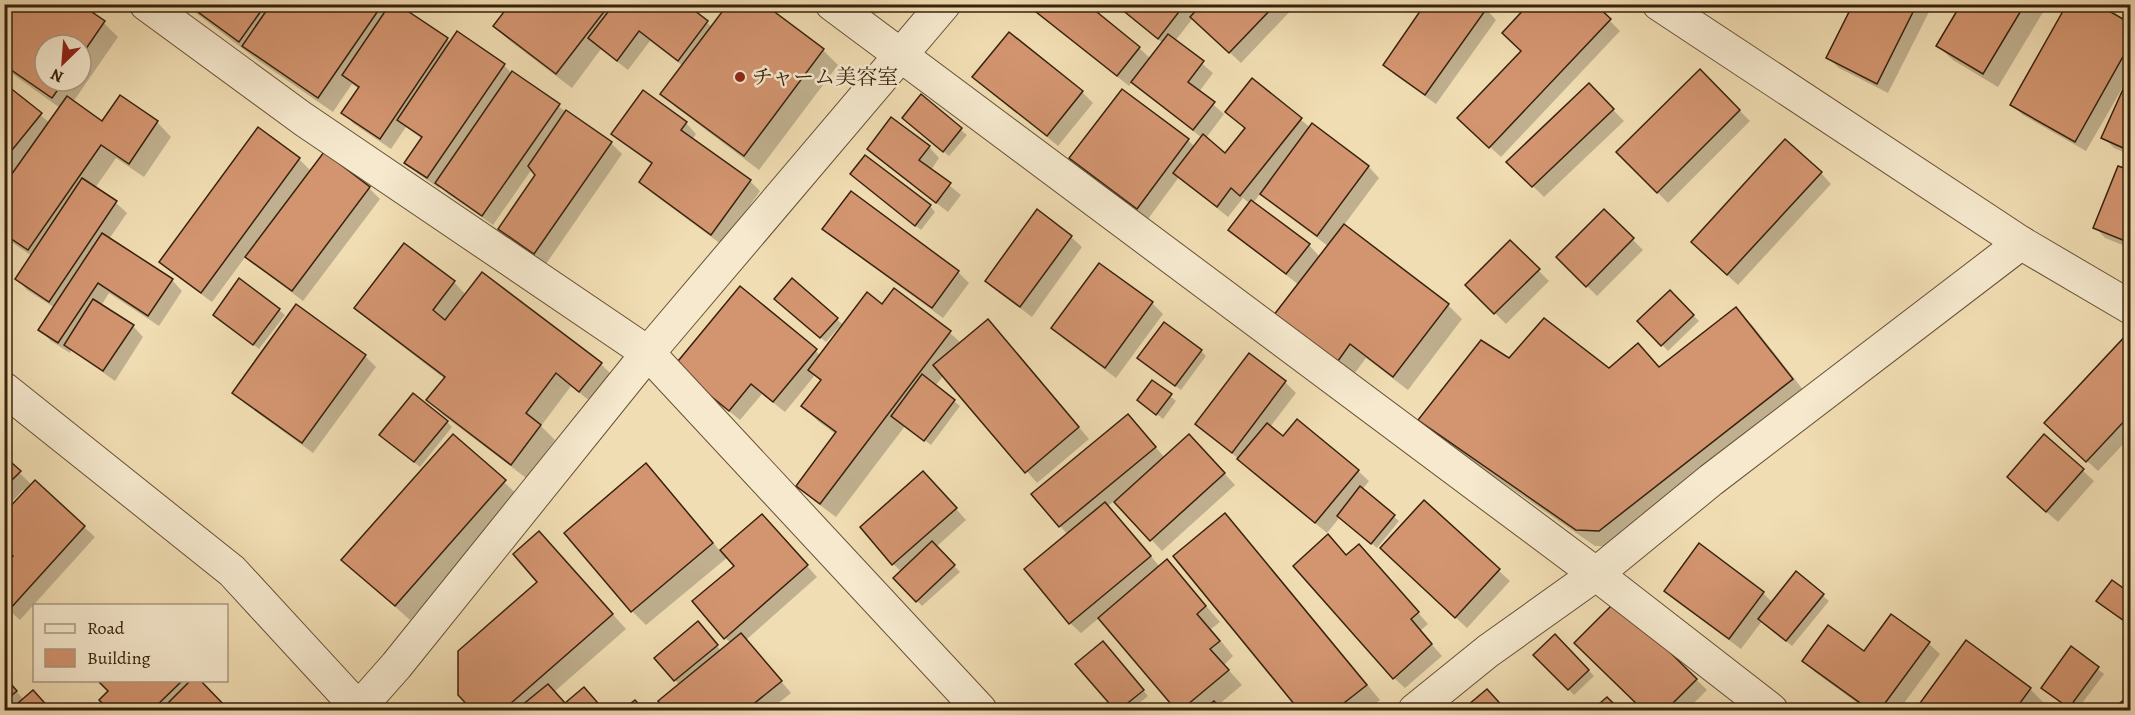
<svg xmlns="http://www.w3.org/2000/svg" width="2135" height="715" font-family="Alegreya,'Noto Serif JP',serif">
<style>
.shadow{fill:#0003;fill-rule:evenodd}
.building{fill:#d39570;stroke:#37220d;stroke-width:1.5}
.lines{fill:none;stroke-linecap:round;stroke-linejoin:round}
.street-casing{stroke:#665136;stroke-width:35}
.street{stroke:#f6e9ce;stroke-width:33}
.poi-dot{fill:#8f2418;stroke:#f6e9ce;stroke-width:2}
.labels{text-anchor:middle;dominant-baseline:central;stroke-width:5;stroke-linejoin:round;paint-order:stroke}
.poi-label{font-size:21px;fill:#37220d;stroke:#f6e9ce;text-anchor:start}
</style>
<rect width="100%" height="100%" fill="#f1ddb3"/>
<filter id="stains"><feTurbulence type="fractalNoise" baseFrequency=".00333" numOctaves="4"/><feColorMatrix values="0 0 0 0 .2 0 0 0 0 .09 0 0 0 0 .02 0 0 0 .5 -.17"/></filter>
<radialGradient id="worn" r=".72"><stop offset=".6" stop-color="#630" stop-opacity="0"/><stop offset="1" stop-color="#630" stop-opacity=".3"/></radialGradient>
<g class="shadow">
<path d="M4 4 104 23 118 37 73 102 102 123 157 122 171 137 144 177 116 158 95 188 116 203 127 213 109 239 172 280 182 291 159 326 109 293 101 306 133 326 143 337 115 381 71 350 70 353 51 341 40 330 55 308 27 290 17 279 32 256 4 237V85L50 123 60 108 4 68ZM45 45H81V81H45Z"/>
<path d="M184 4H378L387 12 447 39 451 43 504 65 512 74 611 143 622 154 546 264 511 240 500 229 537 175 532 169 493 225 448 194 440 186 439 188 417 173 406 163 422 139 406 127 391 149 354 124 343 113 359 89 352 84 333 112 259 61Z"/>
<path d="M505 4H684L712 27 823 50 838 65 759 170 677 108 662 94 683 66 650 41 628 70 601 49 572 88 510 41 495 26 509 8Z"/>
<path d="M861 4H899L896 9 873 14Z"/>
<path d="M1026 4H1084L1139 48 1151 59 1163 43 1114 4H1297L1241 63 1193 18 1175 41 1213 73 1199 92 1224 114 1206 138 1226 155 1246 130 1227 112 1252 80 1311 128 1313 126 1369 167 1379 178 1344 225 1448 305 1462 319 1408 390 1366 358 1348 382 1299 285 1241 240 1230 230 1250 204 1243 198 1228 217 1179 177 1148 219 1082 169 1071 158 1188 140 1195 147 1202 138 1144 92 1133 81 1129 86ZM1261 193 1272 204 1328 246 1320 257 1309 245 1253 203Z"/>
<path d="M1593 4 1620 31 1501 157 1470 129 1523 51Z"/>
<path d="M1854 4H1933L1888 93 1839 68 1828 58Z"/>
<path d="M1963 4H2048L1998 87 1953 60 1938 46Z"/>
<path d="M2094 4 2130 25V74L2128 78 2130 79V155L2114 148 2103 137 2126 86 2124 85 2086 151 2023 115 2012 105Z"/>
<path d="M1486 9 1496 20 1436 104 1395 75 1385 65Z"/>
<path d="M1700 71 1750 121 1668 203 1618 152Z"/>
<path d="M974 77 1082 92 1093 103 1058 146Z"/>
<path d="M1589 85 1624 121 1544 197 1508 162Z"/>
<path d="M921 96 967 135 949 156 909 123Z"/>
<path d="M686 123 696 134 692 140 750 181 760 191 722 245 652 193 641 182 653 165 624 144 613 133Z"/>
<path d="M929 147 939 158 931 170 961 195 948 212 880 159 869 148Z"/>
<path d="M324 154 369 188 380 199 303 301 258 267 246 256 212 302 172 273 161 262 299 159 311 171Z"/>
<path d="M2119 167 2130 172V248L2105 238 2095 227Z"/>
<path d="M1821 173 1831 184 1738 285 1703 253Z"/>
<path d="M857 180 930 206 935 212 921 230Z"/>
<path d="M1604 211 1643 250 1597 296 1558 257Z"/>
<path d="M824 229 958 272 969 283 943 318 835 239Z"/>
<path d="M1071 237 1082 247 1032 317 997 291 986 281Z"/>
<path d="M1510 242 1549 281 1506 324 1467 285Z"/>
<path d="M483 274 601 364 616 379 595 405 571 386 541 426 555 440 526 478 443 415 428 400 445 379 371 322 356 307 454 282 466 295Z"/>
<path d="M894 290 950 333 961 343 998 332 1089 439 1037 483 944 375 935 386 960 406 931 445 905 426 836 517 813 500 798 486 837 435 818 421 803 406 822 382 815 375 785 412 762 394 740 420 687 377 815 350 821 356 843 327 841 325 826 342 781 305 837 319 844 326 883 306Z"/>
<path d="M1670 292 1699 321 1668 351 1639 321Z"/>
<path d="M1152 303 1163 314 1116 378 1064 339 1053 328Z"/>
<path d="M1736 309 1753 326 1808 396 1616 547 1595 546 1437 437 1420 420 1509 360 1609 370 1660 368Z"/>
<path d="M279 310 285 315 259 349 221 320Z"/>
<path d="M2130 333V437L2098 471 2046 423Z"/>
<path d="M1201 351 1206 356 1181 390 1144 363Z"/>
<path d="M365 356 376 367 313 453 244 403 234 392Z"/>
<path d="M1152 382 1176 401 1163 419 1145 405Z"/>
<path d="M1285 382 1296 393 1270 427 1283 439 1358 471 1369 481 1362 490 1399 521 1377 548 1340 517 1327 533 1197 424Z"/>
<path d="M447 422 452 427 420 467 386 440Z"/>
<path d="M1138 427 1165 458 1200 447 1235 485 1162 551 1115 500 1108 506 1160 567 1167 561 1220 622 1211 629 1233 656 1224 665 1242 685 1217 706 1222 710H1178L1099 618 1081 633 1070 623 1068 535 1033 495Z"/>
<path d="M453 436 519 496 410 620 358 574Z"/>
<path d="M2045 436 2094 481 2058 522 2019 488Z"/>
<path d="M4 458 32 485 35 482 95 537 20 620 4 606 25 492 23 490 4 510Z"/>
<path d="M660 480 721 552 762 516 817 577 746 640 791 693 770 710H668L660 701 680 685 675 680 703 629 721 651 731 643 725 638 736 566 728 557 646 625 632 611Z"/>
<path d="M934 484 966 520 936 547 960 572 922 606 895 578 902 572 893 564Z"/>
<path d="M1424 502 1510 581 1467 628 1392 559Z"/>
<path d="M1225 515 1240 530 1380 700 1367 710H1301L1175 556Z"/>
<path d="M539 533 626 629 554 692 566 705 594 700 603 710H474L460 694 539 582Z"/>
<path d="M1699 546 1763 593 1773 603 1796 573 1829 601 1792 646 1762 621 1741 649 1676 601 1666 590Z"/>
<path d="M1347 556 1369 557 1428 624 1420 631 1442 656 1405 688 1394 678Z"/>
<path d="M2112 582 2130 595V626L2098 601Z"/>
<path d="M1617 602 1707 690 1687 710H1645L1576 643Z"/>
<path d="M1892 616 1929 644 1940 654 1899 710H1856L1860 705 1815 672 1804 661 1864 653Z"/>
<path d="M1555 636 1594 676 1574 695 1535 655Z"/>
<path d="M1966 642 2030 689 2045 704 2040 710H1917Z"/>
<path d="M2071 648 2104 674 2077 710H2072L2042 688Z"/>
<path d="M1108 649 1148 696 1131 710H1117L1077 664Z"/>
<path d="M4 677 24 700 33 692 50 710H4Z"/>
<path d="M99 680H204L201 684 228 710H111L101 700 110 691Z"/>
<path d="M1487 691 1506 710H1464Z"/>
</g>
<g class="building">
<path d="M4 4H80L105 21 81 56V45H45V81H64L52 98 4 65Z"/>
<path d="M187 4H266L239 42Z"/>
<path d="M271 4H381L382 5 318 98 242 46Z"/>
<path d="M390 4H397L448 38 380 139 341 113 359 87 342 75Z"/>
<path d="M510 4H610L556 74 493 26Z"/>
<path d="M614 4H686L708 21 678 61 639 31 617 61 588 38Z"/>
<path d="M728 4H764L824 49 744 156 660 94Z"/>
<path d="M1026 4H1087L1140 47 1117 76Z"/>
<path d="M1115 4H1185L1158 39Z"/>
<path d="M1202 4H1276L1229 53 1190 17Z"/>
<path d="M1425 4H1482L1487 8 1425 95 1383 65Z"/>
<path d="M1529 4H1595L1611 19 1489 148 1457 118 1521 51 1502 33Z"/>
<path d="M1853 4H1917L1877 84 1826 58Z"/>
<path d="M1961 4H2025L1983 74 1936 46Z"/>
<path d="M2067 4H2097L2130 23V44L2075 142 2010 105Z"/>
<path d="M457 31 505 64 427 178 404 163 422 137 397 120Z"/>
<path d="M1009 32 1083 91 1047 136 972 77Z"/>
<path d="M1168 34 1204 61 1188 82 1215 102 1193 130 1131 82Z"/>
<path d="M1700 69 1740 110 1657 193 1616 152Z"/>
<path d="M512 71 560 104 482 216 435 183Z"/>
<path d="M2129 76 2130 77V151L2101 138Z"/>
<path d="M1252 78 1302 118 1240 196 1231 188 1217 207 1173 173 1203 134 1225 153 1245 128 1225 112Z"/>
<path d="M4 83 42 113 4 160Z"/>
<path d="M1589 83 1614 109 1532 187 1506 162Z"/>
<path d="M1122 89 1189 139 1137 209 1069 158Z"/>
<path d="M643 90 687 122 681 130 751 180 711 235 639 182 652 163 611 134Z"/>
<path d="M921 94 962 128 943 152 902 118Z"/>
<path d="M120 95 158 121 129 164 101 145 28 250 4 234V185L67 96 102 121Z"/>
<path d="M566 110 612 142 534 254 498 229 535 175 528 166Z"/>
<path d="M891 117 930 146 919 160 951 183 936 203 867 149Z"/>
<path d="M1312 123 1369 166 1317 236 1260 194Z"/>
<path d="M258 127 300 158 201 293 159 262Z"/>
<path d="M1785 139 1822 172 1727 275 1691 242Z"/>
<path d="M324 152 370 187 292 291 245 257Z"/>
<path d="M865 155 931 205 915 226 850 174Z"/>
<path d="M2118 166 2130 170V243L2093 228Z"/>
<path d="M82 178 117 201 49 302 15 279Z"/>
<path d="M851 191 959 271 932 308 822 229Z"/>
<path d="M1251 200 1310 244 1286 274 1228 230Z"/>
<path d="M1037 209 1072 236 1020 307 985 281Z"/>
<path d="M1604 209 1634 238 1586 287 1556 257Z"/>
<path d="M1344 224 1449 304 1393 377 1350 344 1333 368 1270 320Z"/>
<path d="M102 233 173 279 148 316 98 283 58 343 38 330Z"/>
<path d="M1510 240 1540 269 1494 314 1465 285Z"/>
<path d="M404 243 455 281 433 310 445 320 482 272 602 363 579 392 556 373 526 413 541 425 511 465 426 400 445 377 354 308Z"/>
<path d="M1099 263 1153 302 1105 368 1051 328Z"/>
<path d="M239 278 280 309 253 345 213 315Z"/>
<path d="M792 278 838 318 820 338 774 299Z"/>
<path d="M740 286 817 349 773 402 751 384 729 411 674 366Z"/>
<path d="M894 288 951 331 820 504 796 486 836 432 801 406 821 380 808 370 867 292 882 304Z"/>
<path d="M1670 290 1694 315 1661 346 1637 321Z"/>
<path d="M93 299 134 325 103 371 64 345Z"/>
<path d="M296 304 366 355 302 443 232 393Z"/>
<path d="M1736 307 1793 379 1599 531 1576 530 1418 420 1481 340 1509 358 1544 318 1609 368 1638 343 1659 367Z"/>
<path d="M988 319 1079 427 1025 473 933 365Z"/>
<path d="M1164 322 1202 350 1175 386 1137 358Z"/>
<path d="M2130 331V415L2086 462 2044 423Z"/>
<path d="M1249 353 1286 381 1232 453 1195 424Z"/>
<path d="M922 374 955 400 924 441 891 416Z"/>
<path d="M1152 380 1172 394 1156 415 1137 400Z"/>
<path d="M413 393 448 421 414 462 379 435Z"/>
<path d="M1128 414 1156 447 1059 527 1031 494Z"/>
<path d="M1297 419 1359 470 1315 523 1237 459 1267 423 1283 436Z"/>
<path d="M453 434 506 480 395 606 341 560Z"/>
<path d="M1189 434 1225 473 1150 541 1114 502Z"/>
<path d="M2044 434 2084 469 2046 512 2007 477Z"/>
<path d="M4 456 21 471 4 488Z"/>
<path d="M646 463 713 543 631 612 564 533Z"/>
<path d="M923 471 957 508 892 565 860 527Z"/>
<path d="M35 480 85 526 9 610 4 606V566L13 556 4 549V513Z"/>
<path d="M1360 486 1395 515 1371 544 1337 516Z"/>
<path d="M1424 500 1500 569 1455 618 1380 548Z"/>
<path d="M1105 502 1151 556 1069 624 1024 569Z"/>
<path d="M1225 513 1367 685 1335 710H1299L1173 556Z"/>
<path d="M762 514 808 565 724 639 692 601 734 566 720 550Z"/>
<path d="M539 531 613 614 503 710H472L458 695V651L537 582 513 554Z"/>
<path d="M1328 534 1346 555 1359 544 1419 612 1411 619 1432 644 1393 679 1293 566Z"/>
<path d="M932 541 955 565 916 602 893 578Z"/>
<path d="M1699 543 1764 592 1729 639 1664 591Z"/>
<path d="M1167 559 1206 606 1197 614 1220 641 1210 649 1229 670 1181 710H1176L1098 618Z"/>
<path d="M1796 571 1824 594 1786 641 1758 619Z"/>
<path d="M2112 580 2130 593V625L2096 601Z"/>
<path d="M1617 600 1697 679 1666 710H1643L1574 643Z"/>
<path d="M1891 614 1930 642 1880 710H1854L1860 703 1802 661 1828 625 1864 651Z"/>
<path d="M698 621 718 645 674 681 654 658Z"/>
<path d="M741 633 782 681 746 710H666L658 701Z"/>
<path d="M1555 634 1589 670 1568 690 1533 655Z"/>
<path d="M1966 640 2031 688 2015 710H1915Z"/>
<path d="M1103 641 1144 690 1119 710H1115L1075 664Z"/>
<path d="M2071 646 2099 667 2069 708 2041 688Z"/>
<path d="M4 676 17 691 4 702Z"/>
<path d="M97 680H183L152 710H109L99 700 108 691Z"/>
<path d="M191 680H200L225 706 220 710H161Z"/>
<path d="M548 684 565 703 584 687 604 710H516Z"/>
<path d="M1487 689 1506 710H1462Z"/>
<path d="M33 690 51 710H10Z"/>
<path d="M2130 695V710H2111Z"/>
<path d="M1607 697 1620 710H1592Z"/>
<path d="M635 700 644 710H622Z"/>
<path d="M1214 701 1222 710H1202Z"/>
</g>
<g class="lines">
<g class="street-casing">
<g id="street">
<path d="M146 4 303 119 648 353 980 710"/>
<path d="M832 4 1596 574 1771 710"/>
<path d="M1659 4 2021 243 2130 307"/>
<path d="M4 389 232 571 360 710"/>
<path d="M357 710 396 666 648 353 944 4"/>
<path d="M1415 710 1488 651 1596 574 1711 480 2021 243"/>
</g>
</g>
<use href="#street" class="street"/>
</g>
<circle class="poi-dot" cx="740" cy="77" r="6"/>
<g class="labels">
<g class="poi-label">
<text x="752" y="77">チャーム美容室</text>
</g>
</g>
<rect width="2135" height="715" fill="none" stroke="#f1ddb3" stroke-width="24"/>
<rect x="6" y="6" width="2123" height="703" fill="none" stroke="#37220d" stroke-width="3"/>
<rect x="12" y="12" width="2111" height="691" fill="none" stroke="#37220d" stroke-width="1.5"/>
<rect x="33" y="604" width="195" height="78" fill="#f6e9ce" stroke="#aa9981" stroke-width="1.5"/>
<rect x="45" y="624" width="30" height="9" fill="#f6e9ce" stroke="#aa9981" stroke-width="1.5"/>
<text x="87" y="634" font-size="18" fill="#37220d">Road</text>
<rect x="45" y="649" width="30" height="18" fill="#d39570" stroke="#aa9981" stroke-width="1.5"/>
<text x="87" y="664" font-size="18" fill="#37220d">Building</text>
<g transform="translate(63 63) rotate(205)"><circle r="28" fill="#f6e9ce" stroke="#aa9981" stroke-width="1.5"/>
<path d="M0-4.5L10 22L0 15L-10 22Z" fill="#8f2418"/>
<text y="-9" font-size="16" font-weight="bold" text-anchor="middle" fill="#37220d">N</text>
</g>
<rect width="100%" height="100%" filter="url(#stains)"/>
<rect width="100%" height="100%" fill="url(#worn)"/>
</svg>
